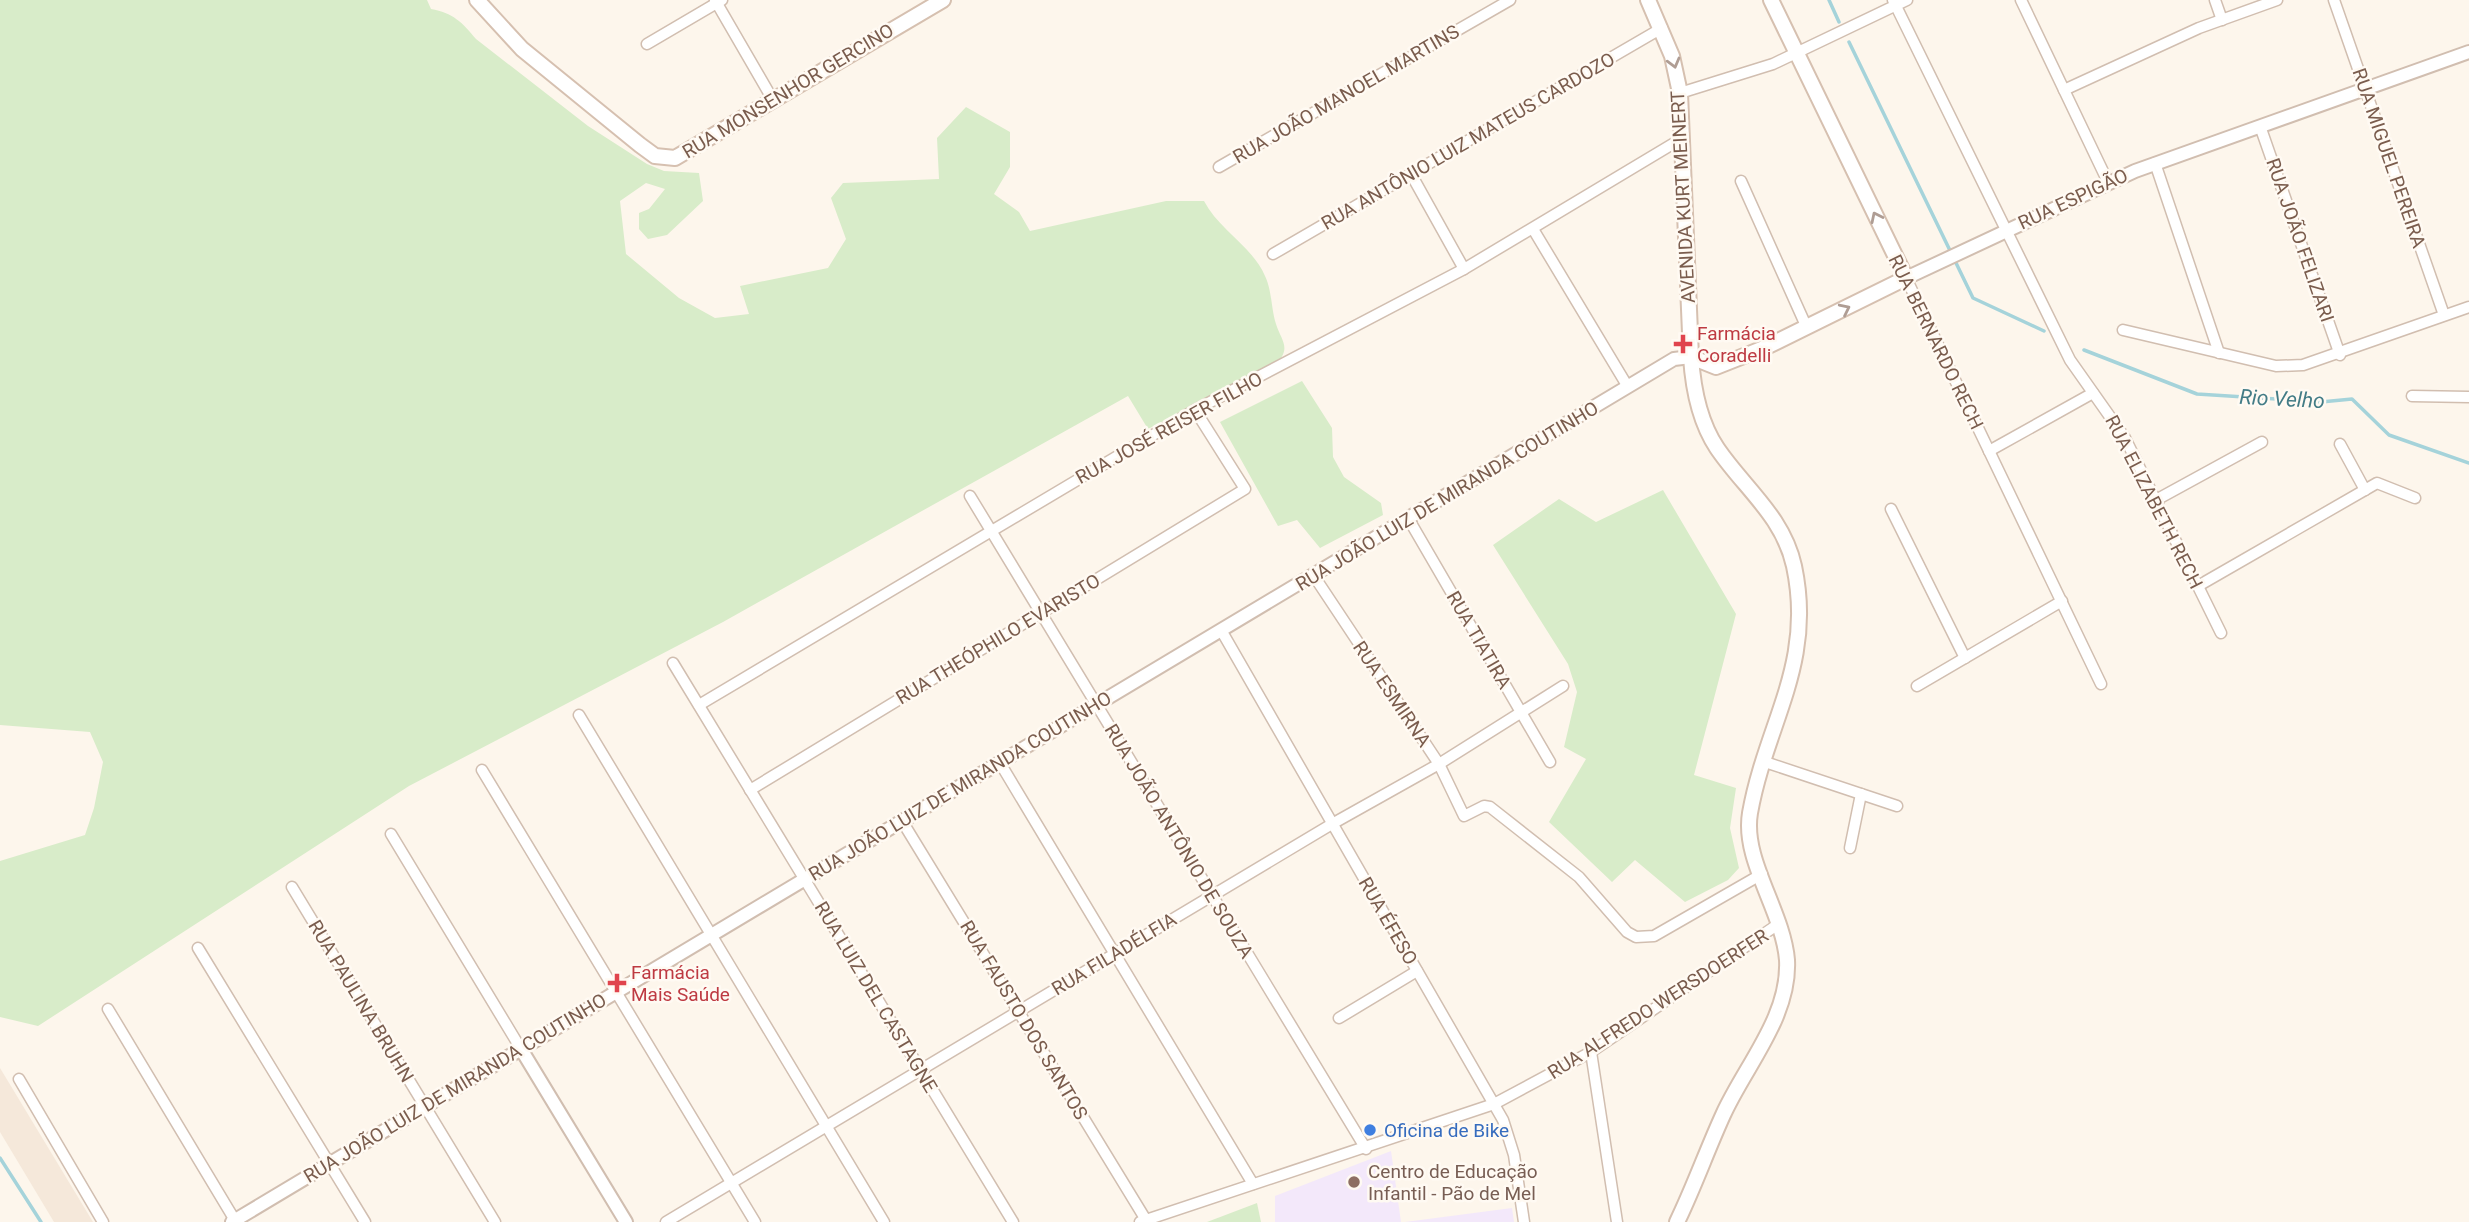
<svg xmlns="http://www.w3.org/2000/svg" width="2469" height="1222" font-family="Roboto,sans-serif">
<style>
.residential{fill:#f5e8da}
.education{fill:#f3e8fa}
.green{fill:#d8ecc9}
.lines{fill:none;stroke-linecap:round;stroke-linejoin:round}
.stream{stroke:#a5d3da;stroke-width:3.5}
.minor-casing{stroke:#d1beb0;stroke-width:13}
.tertiary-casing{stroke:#d1beb0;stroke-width:16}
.secondary-casing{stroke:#d6c0b0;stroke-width:18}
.minor{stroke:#fff;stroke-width:10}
.tertiary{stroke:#fff;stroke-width:12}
.secondary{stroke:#fff;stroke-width:14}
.oneway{stroke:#af9d94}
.health-dot{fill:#e0444e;stroke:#fffaf3;stroke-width:2.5}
.shop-dot{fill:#3f7fe0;stroke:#fffaf3;stroke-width:2.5}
.education-dot{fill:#8d6e63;stroke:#fffaf3;stroke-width:2.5}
.labels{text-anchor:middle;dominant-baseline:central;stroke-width:5;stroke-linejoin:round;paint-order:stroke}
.street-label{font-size:19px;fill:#7a5c4d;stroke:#fffaf3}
.health-label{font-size:19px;fill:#be3a42;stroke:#fffaf3;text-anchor:start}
.shop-label{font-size:19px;fill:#366cbe;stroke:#fffaf3;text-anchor:start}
.education-label{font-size:19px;fill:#785e54;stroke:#fffaf3;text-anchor:start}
.water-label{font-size:21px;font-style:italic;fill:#437c86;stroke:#fffaf3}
</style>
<rect width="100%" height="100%" fill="#fdf6ec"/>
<path class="residential" d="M0 1068 93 1222H54L0 1132Z"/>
<g class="education">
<path d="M1391 1151 1401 1222H1275V1196Z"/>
<path d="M1512 1208 1514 1222H1405Z"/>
</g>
<g class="green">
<path d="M0 0H427L431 9C453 13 462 22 476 39L588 126 647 164 664 171 699 173 703 201 667 235 648 239 639 229V213L649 209 665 189 646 183 620 201 626 254 679 298 715 318 749 314 740 286 828 268 846 239 831 198 843 183 939 179 937 138 966 107 1010 132V167L994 194 1019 212 1030 231 1166 201H1204C1219 230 1253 247 1265 276 1272 290 1271 309 1276 324 1281 340 1291 347 1278 362L1148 429 1128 396 723 622 409 786 38 1026 0 1017V861L85 835 94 808 103 762 90 732 0 725Z"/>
<path d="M1302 381 1332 428 1333 457 1344 477 1381 503 1383 515 1320 548 1297 520 1278 526 1220 422Z"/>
<path d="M1663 490 1736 614 1694 775 1736 788 1730 828 1739 868 1728 880 1685 902 1635 860 1612 882 1549 822 1586 759 1564 747 1577 692 1568 664 1493 545 1559 499 1596 522Z"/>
<path d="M1257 1203 1261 1222H1207Z"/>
</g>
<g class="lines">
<g class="stream">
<path d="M1829 0 1839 22"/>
<path d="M1849 42 1973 298 2044 331"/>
<path d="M2084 350 2197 394 2321 402 2352 399 2389 435 2469 463"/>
<path d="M0 1158 41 1222"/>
</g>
<g class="minor-casing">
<g id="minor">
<path d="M715 0 773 100"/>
<path d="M1893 0 2070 360 2125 438 2221 633"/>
<path d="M2021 0 2108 182"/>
<path d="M2215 0 2222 20"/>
<path d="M2334 0 2444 315"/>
<path d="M647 44 722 0"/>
<path d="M2064 90 2199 28 2277 0"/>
<path d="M1680 93 1773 64 1907 0"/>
<path d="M2260 126 2340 355"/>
<path d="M2155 163 2219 353"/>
<path d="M1219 167 1510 0"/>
<path d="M1411 174 1464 269"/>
<path d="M1741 181 1807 328"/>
<path d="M1533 229 1628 387"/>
<path d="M1273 254 1662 28"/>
<path d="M1906 278 2101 684"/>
<path d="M2123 330 2276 366 2303 365 2469 307"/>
<path d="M2412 396 2469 397"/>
<path d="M2340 444 2365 490"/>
<path d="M1989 451 2093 393"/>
<path d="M970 496 1366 1149"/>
<path d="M2156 500 2262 442"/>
<path d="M1891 509 1965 658"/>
<path d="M1408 518 1550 762"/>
<path d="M1314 576 1439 764 1464 816 1484 806 1490 807 1579 877 1627 932 1636 937 1654 936 1762 874"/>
<path d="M2198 586 2377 483 2415 498"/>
<path d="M1221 630 1503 1120 1514 1155 1524 1222"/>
<path d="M673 663 1013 1222"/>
<path d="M1917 686 2062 601"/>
<path d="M699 705 1195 410 1464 269 1681 139"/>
<path d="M579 715 884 1222"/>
<path d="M1765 762 1897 806"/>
<path d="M1000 763 1253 1184"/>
<path d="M482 770 755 1222"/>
<path d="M750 790 1245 489 1195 410"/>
<path d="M902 821 1146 1220"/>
<path d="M391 834 521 1049"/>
<path d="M1850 848 1861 794"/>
<path d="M292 887 495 1222"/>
<path d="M198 948 365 1222"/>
<path d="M108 1009 236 1222"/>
<path d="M1339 1018 1417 971"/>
<path d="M1591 1052 1617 1222"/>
<path d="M19 1079 103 1222"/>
<path d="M666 1222 1332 824 1439 764 1563 686"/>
<path d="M1140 1222 1494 1104 1591 1052 1780 923"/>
</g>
</g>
<g class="tertiary-casing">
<g id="tertiary">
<path d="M1906 278 2135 171 2469 52"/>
<path d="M521 1049 626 1222"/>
<path d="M232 1222 1674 359 1691 357"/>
</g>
</g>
<g class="secondary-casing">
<g id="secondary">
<path d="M477 0 522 49 640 145 655 156 675 158 943 0"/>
<path d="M1648 0 1672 56 1680 93 1691 357C1693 388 1699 421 1717 448 1744 488 1783 516 1794 566 1815 664 1766 723 1750 813 1742 860 1783 911 1787 960 1790 1017 1745 1066 1723 1115 1707 1150 1694 1187 1677 1222"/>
<path d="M1691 357 1716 367 1764 348 1906 278 1771 0"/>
</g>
</g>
<use href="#minor" class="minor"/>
<use href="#tertiary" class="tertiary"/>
<use href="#secondary" class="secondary"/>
</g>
<defs><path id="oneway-chevron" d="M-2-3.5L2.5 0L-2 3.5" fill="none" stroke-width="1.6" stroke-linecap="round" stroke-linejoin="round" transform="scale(1.75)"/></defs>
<g class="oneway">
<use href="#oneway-chevron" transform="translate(1674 63) rotate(75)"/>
<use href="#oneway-chevron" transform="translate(1876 217) rotate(-116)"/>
<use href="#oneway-chevron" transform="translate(1845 309) rotate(-26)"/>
</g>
<g class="health-dot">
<path d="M1679.5 333.5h7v7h7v7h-7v7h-7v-7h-7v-7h7z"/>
<path d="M613.5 972.5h7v7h7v7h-7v7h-7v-7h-7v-7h7z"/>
</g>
<circle class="shop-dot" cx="1370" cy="1130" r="7"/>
<circle class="education-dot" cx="1354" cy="1182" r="7"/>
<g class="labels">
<g class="street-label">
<text transform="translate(788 91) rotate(-31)">RUA MONSENHOR GERCINO</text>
<text transform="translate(1346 94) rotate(-30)">RUA JOÃO MANOEL MARTINS</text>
<text transform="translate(1468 141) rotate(-30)">RUA ANTÔNIO LUIZ MATEUS CARDOZO</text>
<text transform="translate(2389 158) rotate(71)">RUA MIGUEL PEREIRA</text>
<text transform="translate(1683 197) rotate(-93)">AVENIDA KURT MEINERT</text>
<text transform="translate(2073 199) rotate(-25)">RUA ESPIGÃO</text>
<text transform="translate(2300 240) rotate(71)">RUA JOÃO FELIZARI</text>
<text transform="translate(1936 342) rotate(64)">RUA BERNARDO RECH</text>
<text transform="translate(1169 428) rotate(-29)">RUA JOSÉ REISER FILHO</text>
<text transform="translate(1447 496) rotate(-31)">RUA JOÃO LUIZ DE MIRANDA COUTINHO</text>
<text transform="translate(2154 502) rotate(63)">RUA ELIZABETH RECH</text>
<text transform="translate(998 639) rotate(-31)">RUA THEÓPHILO EVARISTO</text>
<text transform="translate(1479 640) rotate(60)">RUA TIATIRA</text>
<text transform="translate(1392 694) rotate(56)">RUA ESMIRNA</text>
<text transform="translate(960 786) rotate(-31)">RUA JOÃO LUIZ DE MIRANDA COUTINHO</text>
<text transform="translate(1179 841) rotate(59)">RUA JOÃO ANTÔNIO DE SOUZA</text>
<text transform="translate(1388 921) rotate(60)">RUA ÉFESO</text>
<text transform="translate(1114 954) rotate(-31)">RUA FILADÉLFIA</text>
<text transform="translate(876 997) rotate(59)">RUA LUIZ DEL CASTAGNE</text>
<text transform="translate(361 1001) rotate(59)">RUA PAULINA BRUHN</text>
<text transform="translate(1658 1004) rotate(-33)">RUA ALFREDO WERSDOERFER</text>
<text transform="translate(1024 1020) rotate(59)">RUA FAUSTO DOS SANTOS</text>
<text transform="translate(455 1088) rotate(-31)">RUA JOÃO LUIZ DE MIRANDA COUTINHO</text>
</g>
<g class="health-label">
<text x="1697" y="333">Farmácia<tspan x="1697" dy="22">Coradelli</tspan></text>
<text x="631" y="972">Farmácia<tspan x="631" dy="22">Mais Saúde</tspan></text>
</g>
<g class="shop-label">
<text x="1384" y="1130">Oficina de Bike</text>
</g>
<g class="education-label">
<text x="1368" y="1171">Centro de Educação<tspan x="1368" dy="22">Infantil - Pão de Mel</tspan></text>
</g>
<g class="water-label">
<text transform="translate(2282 399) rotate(3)">Rio Velho</text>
</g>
</g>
</svg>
